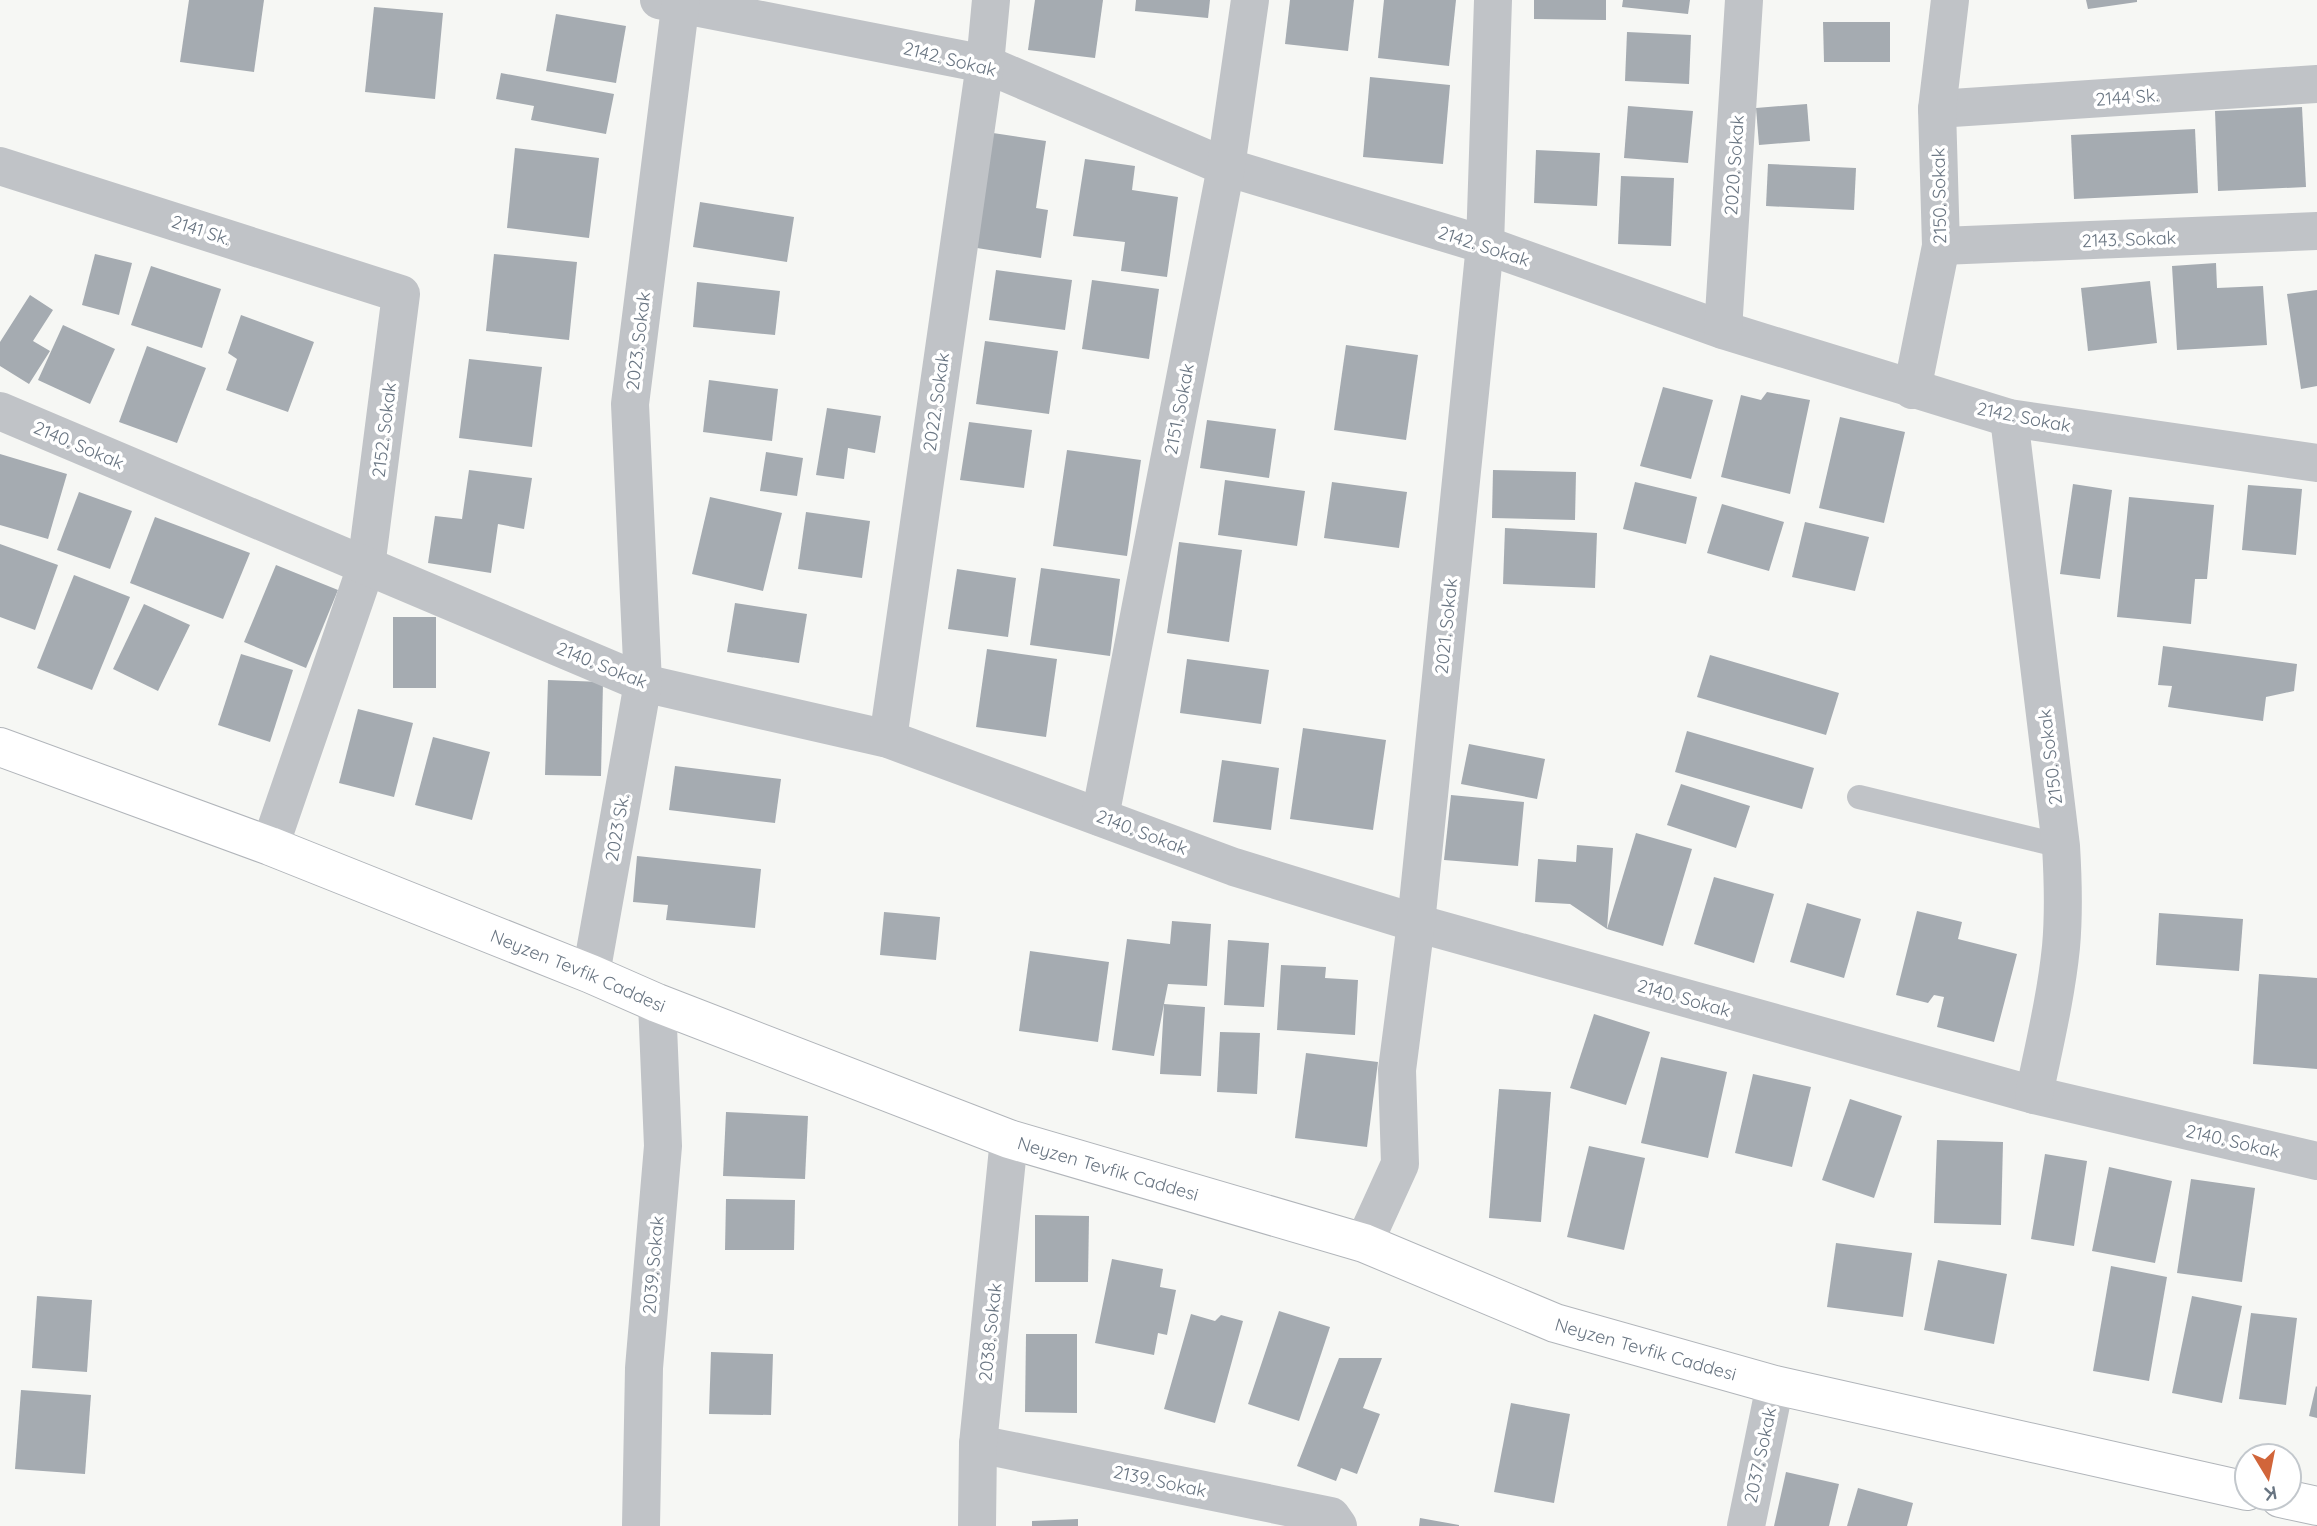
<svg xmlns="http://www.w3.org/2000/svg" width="2317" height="1526" font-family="Quicksand,sans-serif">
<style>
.building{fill:#a5abb1}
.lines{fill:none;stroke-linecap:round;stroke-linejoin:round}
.secondary-casing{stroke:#b1b5ba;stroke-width:40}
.lane{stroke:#c0c3c7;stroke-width:24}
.street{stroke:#c0c3c7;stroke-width:38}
.secondary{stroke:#fff;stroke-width:38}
.labels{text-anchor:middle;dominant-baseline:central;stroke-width:7;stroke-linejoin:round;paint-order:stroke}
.street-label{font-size:18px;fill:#697582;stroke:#fff}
</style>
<rect width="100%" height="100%" fill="#f6f7f4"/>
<g class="building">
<path d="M189 0H264L254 72 180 62Z"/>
<path d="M1035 0H1103L1095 58 1028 50Z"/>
<path d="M1136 0H1210L1208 18 1135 11Z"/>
<path d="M1290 0H1354L1348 51 1285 44Z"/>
<path d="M1384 0H1456L1449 66 1378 58Z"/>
<path d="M1534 0H1606V20L1534 19Z"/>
<path d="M1623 0H1690L1688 14 1622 7Z"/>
<path d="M2086 0H2137V2L2088 9Z"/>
<path d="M374 7 443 13 435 99 365 92Z"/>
<path d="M556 14 626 26 616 83 546 71Z"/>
<path d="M1823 22H1890V62H1824Z"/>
<path d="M1627 32 1691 35 1689 84 1625 81Z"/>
<path d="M501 73 614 94 606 134 531 120 534 106 496 99Z"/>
<path d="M1370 77 1450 85 1443 164 1363 157Z"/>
<path d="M1807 104 1810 141 1759 145 1756 108Z"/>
<path d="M1628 106 1693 111 1688 163 1624 158Z"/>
<path d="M2302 107 2306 187 2218 191 2215 111Z"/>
<path d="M2195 129 2198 193 2074 199 2071 135Z"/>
<path d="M993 133 1046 141 1036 208 1048 210 1041 258 977 248Z"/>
<path d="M515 148 599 158 589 238 507 228Z"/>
<path d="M1536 150 1600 153 1597 206 1534 203Z"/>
<path d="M1085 159 1135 166 1132 190 1178 197 1167 277 1121 271 1125 242 1073 236Z"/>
<path d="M1768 164 1856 168 1854 210 1766 206Z"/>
<path d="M1621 176 1674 178 1671 246 1618 244Z"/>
<path d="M700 202 794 217 787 262 693 247Z"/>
<path d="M95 254 132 263 119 315 82 305Z"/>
<path d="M494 254 577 262 569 340 486 331Z"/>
<path d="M2216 263 2217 288 2263 286 2267 345 2177 350 2172 266Z"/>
<path d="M151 266 221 289 202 348 131 325Z"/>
<path d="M996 270 1072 280 1065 330 989 320Z"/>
<path d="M1092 280 1159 289 1149 359 1082 349Z"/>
<path d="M2150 281 2157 343 2088 351 2081 288Z"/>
<path d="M697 282 780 291 775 335 693 327Z"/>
<path d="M2317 290V386L2301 389 2287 294Z"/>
<path d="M30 295 53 310 33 341 50 351 29 384 0 366V342Z"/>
<path d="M241 315 314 342 288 412 226 390 237 359 228 353Z"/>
<path d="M63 325 115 349 90 404 38 380Z"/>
<path d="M985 341 1058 351 1049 414 976 404Z"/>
<path d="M1346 345 1418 355 1406 440 1334 430Z"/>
<path d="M147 346 206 368 177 443 119 422Z"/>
<path d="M469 359 542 367 532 447 459 438Z"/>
<path d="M709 380 778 389 772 441 703 432Z"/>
<path d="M1663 387 1713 400 1691 479 1640 466Z"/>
<path d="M1767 392 1810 400 1790 494 1721 477 1741 395 1761 400Z"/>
<path d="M827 408 881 416 875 453 848 448 844 479 816 475Z"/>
<path d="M1840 417 1905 432 1884 523 1819 508Z"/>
<path d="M1207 420 1276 429 1269 478 1200 468Z"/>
<path d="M969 422 1032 430 1024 488 960 480Z"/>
<path d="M1067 450 1141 460 1127 556 1053 546Z"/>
<path d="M766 452 803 458 797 496 760 491Z"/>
<path d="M0 454 67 474 48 539 0 525Z"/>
<path d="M469 470 532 478 524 529 498 524 491 573 428 563 435 516 462 519Z"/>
<path d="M1493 470 1576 472 1575 520 1492 518Z"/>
<path d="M1225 480 1305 491 1297 546 1218 535Z"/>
<path d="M1332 482 1407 492 1399 548 1324 538Z"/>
<path d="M1635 482 1697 497 1686 544 1623 529Z"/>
<path d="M2073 484 2112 490 2100 579 2060 574Z"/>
<path d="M2248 485 2302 489 2296 555 2242 550Z"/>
<path d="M79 492 132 511 110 569 57 550Z"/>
<path d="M710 497 782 513 763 591 692 574Z"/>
<path d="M2129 497 2214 505 2207 579H2195L2191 624 2117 617Z"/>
<path d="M1722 504 1784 522 1769 571 1707 553Z"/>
<path d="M806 512 870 521 862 578 798 569Z"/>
<path d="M155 517 250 553 223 619 130 583Z"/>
<path d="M1805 522 1869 537 1855 591 1792 577Z"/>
<path d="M1505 528 1597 533 1595 588 1503 584Z"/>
<path d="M1179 542 1242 550 1229 642 1167 633Z"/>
<path d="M0 544 58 565 35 630 0 617Z"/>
<path d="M276 565 338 590 306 668 244 642Z"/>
<path d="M1041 568 1120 579 1110 656 1030 645Z"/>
<path d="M957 569 1016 578 1008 637 948 629Z"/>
<path d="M74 575 130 597 92 690 37 668Z"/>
<path d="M735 603 807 614 799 663 727 652Z"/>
<path d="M144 604 190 625 158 691 113 669Z"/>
<rect x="393" y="617" width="43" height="71"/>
<path d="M2163 646 2297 664 2294 691 2266 697 2263 721 2168 707 2172 686 2158 685Z"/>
<path d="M987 649 1057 659 1046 737 976 727Z"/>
<path d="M241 654 293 670 270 742 218 725Z"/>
<path d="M1710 655 1839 693 1826 735 1697 697Z"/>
<path d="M1187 659 1269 670 1261 724 1180 713Z"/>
<path d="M548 680 603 682 601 776 545 775Z"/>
<path d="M358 709 413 723 394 797 339 783Z"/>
<path d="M1303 728 1386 740 1373 830 1290 819Z"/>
<path d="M1687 731 1814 768 1802 809 1675 772Z"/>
<path d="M433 737 490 752 472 820 415 805Z"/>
<path d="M1469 744 1545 759 1537 799 1461 784Z"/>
<path d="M1222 760 1279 768 1271 830 1213 822Z"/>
<path d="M675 766 781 779 775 823 669 810Z"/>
<path d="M1681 784 1750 806 1736 848 1667 825Z"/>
<path d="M1451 795 1524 802 1518 866 1444 860Z"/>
<path d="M1636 833 1692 849 1663 946 1607 929Z"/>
<path d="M1577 845 1613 848 1607 929 1570 904 1535 902 1538 859 1576 862Z"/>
<path d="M637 856 761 869 755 928 666 920 668 905 633 902Z"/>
<path d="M1714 877 1774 894 1754 963 1694 944Z"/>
<path d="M1807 903 1861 919 1844 978 1790 962Z"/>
<path d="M1917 911 1962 922 1958 939 2017 954 1994 1042 1937 1027 1944 997 1934 995 1928 1003 1896 995Z"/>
<path d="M884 912 940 917 936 960 880 955Z"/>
<path d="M2159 913 2243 919 2239 971 2156 965Z"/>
<path d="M1172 921 1211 924 1207 986 1168 984 1164 1004 1205 1007 1201 1076 1160 1074 1164 1004 1154 1056 1112 1050 1127 939 1170 944Z"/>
<path d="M1228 940 1269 943 1264 1007 1224 1005Z"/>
<path d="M1030 951 1109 962 1098 1042 1019 1031Z"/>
<path d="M1281 965 1326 967 1325 978 1358 980 1355 1035 1277 1030Z"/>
<path d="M2259 974 2317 978V1069L2253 1064Z"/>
<path d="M1594 1014 1650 1032 1626 1105 1570 1088Z"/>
<path d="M1220 1032 1260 1033 1257 1094 1217 1092Z"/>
<path d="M1306 1053 1378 1062 1367 1147 1295 1138Z"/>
<path d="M1661 1057 1727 1072 1708 1158 1641 1143Z"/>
<path d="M1753 1074 1811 1087 1792 1167 1735 1153Z"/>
<path d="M1499 1089 1551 1092 1541 1222 1489 1218Z"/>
<path d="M1850 1099 1902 1116 1874 1198 1822 1180Z"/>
<path d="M726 1112 808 1116 805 1179 723 1176Z"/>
<path d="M1937 1140 2003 1142 2001 1225 1934 1223Z"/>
<path d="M1589 1146 1645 1158 1624 1250 1567 1237Z"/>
<path d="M2045 1154 2087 1161 2074 1246 2031 1239Z"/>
<path d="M2109 1167 2172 1181 2155 1263 2092 1251Z"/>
<path d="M2191 1179 2255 1188 2242 1282 2177 1273Z"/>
<path d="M726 1199 795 1200 794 1250H725Z"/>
<path d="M1035 1215 1089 1216 1088 1282H1035Z"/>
<path d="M1836 1243 1912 1253 1903 1317 1827 1307Z"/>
<path d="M1112 1259 1163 1269 1160 1287 1176 1290 1167 1335 1158 1333 1154 1355 1095 1343Z"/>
<path d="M1938 1260 2007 1274 1994 1344 1924 1330Z"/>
<path d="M2111 1266 2167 1277 2149 1381 2093 1371Z"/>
<path d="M37 1296 92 1300 87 1372 32 1368Z"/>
<path d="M2192 1296 2242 1306 2222 1403 2172 1393Z"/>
<path d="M1279 1311 1330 1327 1299 1421 1248 1404Z"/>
<path d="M2251 1313 2297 1318 2286 1405 2239 1399Z"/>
<path d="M1191 1314 1215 1321 1221 1315 1243 1321 1215 1423 1164 1409Z"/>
<path d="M1026 1334H1077V1413L1025 1412Z"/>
<path d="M711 1352 773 1354 771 1415 709 1414Z"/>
<path d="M1339 1358H1382L1363 1408 1380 1414 1357 1474 1341 1468 1336 1481 1297 1466Z"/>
<path d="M2316 1386 2317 1387V1418L2309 1416Z"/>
<path d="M21 1390 91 1395 85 1474 15 1469Z"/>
<path d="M1511 1403 1570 1414 1554 1503 1494 1492Z"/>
<path d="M1786 1472 1839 1484 1829 1526H1774Z"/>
<path d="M1858 1488 1913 1503 1907 1526H1847Z"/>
<path d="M1420 1518 1459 1525V1526H1419Z"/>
<path d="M1078 1519V1526H1032V1521Z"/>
</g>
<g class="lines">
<g class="secondary-casing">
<g id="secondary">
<path id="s1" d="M0 747 270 846 591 974 657 1003 1009 1139 1364 1243 1555 1323 1775 1385 2247 1491"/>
<path d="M2280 1498 2317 1506"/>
</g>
</g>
<path class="lane" d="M1859 797 2061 846"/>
<g class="street">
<path d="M659 0 985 64 1226 167 1485 245 1723 330 2009 418 2317 463"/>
<path d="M1937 109 2317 84"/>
<path d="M0 166 401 294 366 567 270 846"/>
<path d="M1941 246 2317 231"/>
<path d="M1723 330 1744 0"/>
<path d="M1912 390 1941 246 1937 109 1950 0"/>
<path d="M0 411 643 683 888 739 1234 867 1416 923 2034 1095 2317 1161"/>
<path d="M2009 418 2061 846C2063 879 2064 914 2061 947 2056 997 2044 1046 2034 1095"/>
<path d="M888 739 985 64 991 0"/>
<path d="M1100 817 1226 167 1250 0"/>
<path d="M591 974 643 683 630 404 681 0"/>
<path d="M1364 1243 1400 1164 1397 1070 1416 923 1485 245 1493 0"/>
<path d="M978 1444 1331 1516 1338 1526"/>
<path d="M641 1526 644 1368 663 1146 657 1003"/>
<path d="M977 1526 978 1444 1009 1139"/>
<path d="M1746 1526 1775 1385"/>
</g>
<use href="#secondary" class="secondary"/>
</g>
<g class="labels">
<g class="street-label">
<text transform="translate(950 59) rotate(14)">2142. Sokak</text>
<text transform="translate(2127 97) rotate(-4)">2144 Sk.</text>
<text transform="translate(1734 165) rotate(-86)">2020. Sokak</text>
<text transform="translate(1939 196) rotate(-91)">2150. Sokak</text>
<text transform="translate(201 230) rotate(18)">2141 Sk.</text>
<text transform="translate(2129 239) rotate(-2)">2143. Sokak</text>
<text transform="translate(1484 246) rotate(18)">2142. Sokak</text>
<text transform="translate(638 341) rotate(-83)">2023. Sokak</text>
<text transform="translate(936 402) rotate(-82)">2022. Sokak</text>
<text transform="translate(1179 409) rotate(-79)">2151. Sokak</text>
<text transform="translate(2024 417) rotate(11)">2142. Sokak</text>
<text transform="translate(384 430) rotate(-83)">2152. Sokak</text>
<text transform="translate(79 445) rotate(23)">2140. Sokak</text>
<text transform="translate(1446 626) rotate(-84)">2021. Sokak</text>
<text transform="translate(602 665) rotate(22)">2140. Sokak</text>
<text transform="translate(2050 757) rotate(-97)">2150. Sokak</text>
<text transform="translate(617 828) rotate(-80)">2023 Sk.</text>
<text transform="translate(1142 832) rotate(21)">2140. Sokak</text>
<text stroke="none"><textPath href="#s1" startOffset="620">Neyzen Tevfik Caddesi</textPath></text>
<text transform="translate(1684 998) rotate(16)">2140. Sokak</text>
<text transform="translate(2233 1141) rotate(13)">2140. Sokak</text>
<text stroke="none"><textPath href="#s1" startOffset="1186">Neyzen Tevfik Caddesi</textPath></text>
<text transform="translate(653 1265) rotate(-85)">2039. Sokak</text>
<text transform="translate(990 1332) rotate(-84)">2038. Sokak</text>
<text stroke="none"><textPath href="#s1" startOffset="1754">Neyzen Tevfik Caddesi</textPath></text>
<text transform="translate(1760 1455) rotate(-78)">2037. Sokak</text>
<text transform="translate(1160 1481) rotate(12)">2139. Sokak</text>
</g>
</g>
<g transform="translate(2268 1477) rotate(170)"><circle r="33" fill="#ffffff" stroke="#c3c8cd" stroke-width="2"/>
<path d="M0-5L12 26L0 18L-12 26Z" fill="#d1653a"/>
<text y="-10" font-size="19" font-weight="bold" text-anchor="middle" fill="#697582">K</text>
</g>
</svg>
